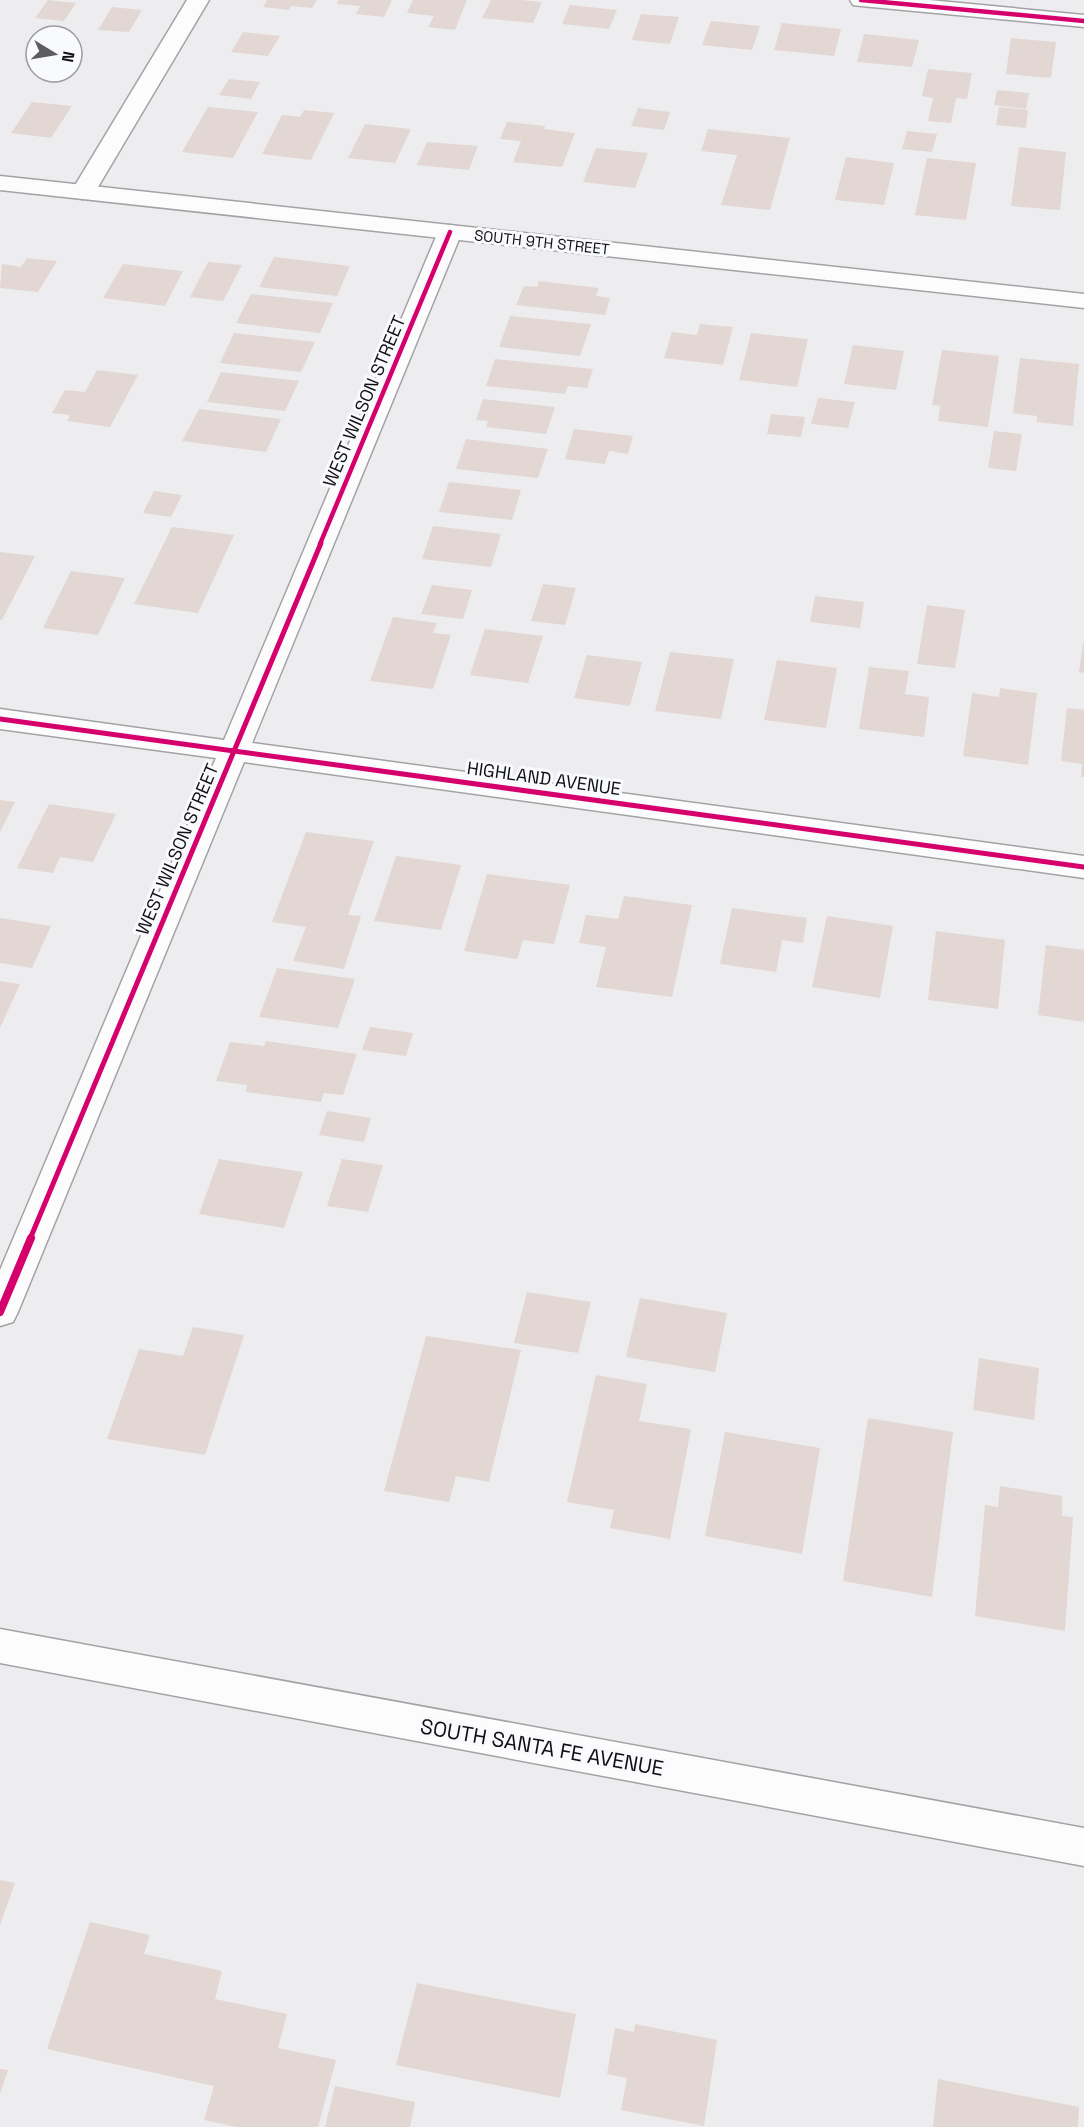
<svg xmlns="http://www.w3.org/2000/svg" width="1084" height="2127" font-family="'Space Grotesk',sans-serif">
<style>
.building{fill:#e2d7d3}
.lines{fill:none;stroke-linecap:round;stroke-linejoin:round}
.minor-casing{stroke:#a3a3a5;stroke-width:3}
.major-casing{stroke:#a3a3a5;stroke-width:3}
.minor{fill:#fcfcfd;fill-rule:evenodd}
.major{fill:#fcfcfd;fill-rule:evenodd}
.cycleway-far2-casing{stroke:#f9fafe;stroke-width:8}
.cycleway-far1-casing{stroke:#f9fafe;stroke-width:9}
.cycleway-casing{stroke:#f9fafe;stroke-width:11}
.cycleway-far2{stroke:#d6006c;stroke-width:4.5}
.cycleway-far1{stroke:#d6006c;stroke-width:5}
.cycleway{stroke:#d6006c;stroke-width:8}
.labels{text-anchor:middle;dominant-baseline:central;stroke-width:6;stroke-linejoin:round;paint-order:stroke}
.far-street-label{font-size:15px;fill:#101012;stroke:#f9fafe}
.street-label{font-size:18px;fill:#101012;stroke:#f9fafe}
.near-street-label{font-size:21px;fill:#101012;stroke:#f9fafe}
</style>
<rect width="100%" height="100%" fill="#ededf0"/>
<g class="building">
<path d="M48 0 76 3 64 21 35 18Z"/>
<path d="M267 0H317L312 8 291 6 289 10 263 7Z"/>
<path d="M339 0H392L384 17 356 14 360 6 337 4Z"/>
<path d="M413 0H467L455 30 428 27 434 16 407 13Z"/>
<path d="M491 0H521L542 2 533 23 482 18Z"/>
<path d="M570 5 617 10 609 29 562 24Z"/>
<path d="M112 7 142 10 129 32 98 30Z"/>
<path d="M641 14 679 17 670 44 632 40Z"/>
<path d="M711 21 760 26 752 50 702 45Z"/>
<path d="M782 23 841 29 834 56 774 50Z"/>
<path d="M243 32 280 36 268 56 231 52Z"/>
<path d="M864 34 919 40 912 67 857 62Z"/>
<path d="M1011 38 1056 42 1051 78 1006 74Z"/>
<path d="M928 69 972 73 967 99 956 98 951 123 928 121 933 98 922 96Z"/>
<path d="M229 79 260 82 251 99 219 95Z"/>
<path d="M997 90 1029 93 1026 109 994 105Z"/>
<path d="M32 102 72 106 51 138 11 133Z"/>
<path d="M208 107 258 112 233 158 182 152Z"/>
<path d="M999 107 1028 110 1026 128 996 125Z"/>
<path d="M638 108 670 112 664 130 631 126Z"/>
<path d="M304 110 334 113 311 160 262 154 282 115 300 117Z"/>
<path d="M507 122 545 126 544 129 575 133 562 167 513 162 521 141 500 139Z"/>
<path d="M365 124 411 129 395 163 348 158Z"/>
<path d="M708 129 790 138 770 210 721 205 737 155 701 151Z"/>
<path d="M907 131 937 134 932 152 902 149Z"/>
<path d="M427 142 478 146 469 170 417 165Z"/>
<path d="M1019 147 1066 152 1060 210 1011 206Z"/>
<path d="M596 148 648 153 635 188 583 182Z"/>
<path d="M846 157 894 163 884 205 835 200Z"/>
<path d="M927 158 976 163 966 220 915 215Z"/>
<path d="M274 257 350 266 337 296 259 287Z"/>
<path d="M27 258 57 261 38 292 0 288 2 264 21 267Z"/>
<path d="M208 262 242 265 223 301 190 297Z"/>
<path d="M123 264 147 267 183 271 165 306 103 298Z"/>
<path d="M539 281 599 288 596 296 610 298 605 315 516 305 524 286 537 287Z"/>
<path d="M251 294 333 303 320 333 236 323Z"/>
<path d="M510 316 591 324 580 356 499 347Z"/>
<path d="M700 324 733 327 723 365 664 358 672 332 697 335Z"/>
<path d="M234 333 315 342 301 372 220 363Z"/>
<path d="M751 333 808 339 797 387 739 380Z"/>
<path d="M853 345 904 351 896 390 844 384Z"/>
<path d="M942 350 999 356 988 427 938 421 940 406 932 405Z"/>
<path d="M1020 358 1079 364 1073 426 1037 422V416L1013 413Z"/>
<path d="M495 359 593 369 587 388 568 386 565 394 486 386Z"/>
<path d="M97 370 138 375 110 427 67 421 70 415 52 413 65 390 85 392Z"/>
<path d="M221 372 299 381 285 411 207 402Z"/>
<path d="M818 398 855 402 848 428 811 424Z"/>
<path d="M483 399 555 407 546 434 486 427 488 421 476 420Z"/>
<path d="M199 409 281 419 266 452 182 441Z"/>
<path d="M771 414 805 417 801 437 767 434Z"/>
<path d="M574 429 633 436 628 454 609 451 605 464 565 459Z"/>
<path d="M994 431 1022 434 1016 471 988 468Z"/>
<path d="M466 439 548 449 538 478 456 469Z"/>
<path d="M449 482 521 490 512 520 439 512Z"/>
<path d="M154 491 182 495 171 517 143 513Z"/>
<path d="M433 526 501 534 491 567 422 559Z"/>
<path d="M172 527 234 535 198 613 134 604Z"/>
<path d="M0 552 35 556 2 620H0Z"/>
<path d="M71 571 125 578 98 635 43 628Z"/>
<path d="M543 584 576 588 565 625 531 621Z"/>
<path d="M432 585 472 590 463 619 421 614Z"/>
<path d="M815 596 864 602 860 628 810 622Z"/>
<path d="M927 605 965 610 955 668 917 664Z"/>
<path d="M393 617 437 623 433 633 451 635 433 689 370 681Z"/>
<path d="M485 629 543 636 528 683 470 675Z"/>
<path d="M1083 643 1084 644V673L1079 672Z"/>
<path d="M670 652 734 659 721 719 655 711Z"/>
<path d="M587 655 642 662 630 706 574 698Z"/>
<path d="M777 660 837 668 826 728 764 720Z"/>
<path d="M869 667 909 671 905 694 929 697 924 737 859 729Z"/>
<path d="M1000 688 1037 693 1028 765 963 756 972 693 999 697Z"/>
<path d="M1067 708 1084 710V777H1081L1082 764 1061 761Z"/>
<path d="M0 800 15 802 0 832Z"/>
<path d="M49 804 116 814 93 862 60 857 53 873 17 868Z"/>
<path d="M306 832 374 841 348 915 361 916 344 969 293 961 306 927 272 922Z"/>
<path d="M396 856 461 865 441 930 374 921Z"/>
<path d="M487 874 570 885 554 944 523 940 517 959 464 951Z"/>
<path d="M624 896 692 905 672 997 596 987 606 947 579 943 586 915 618 919Z"/>
<path d="M732 908 807 918 803 943 782 940 776 972 720 964Z"/>
<path d="M827 916 893 926 880 998 812 987Z"/>
<path d="M0 918 51 926 32 968 0 963Z"/>
<path d="M936 931 1005 940 998 1009 928 1000Z"/>
<path d="M1046 945 1084 950V1022L1038 1015Z"/>
<path d="M277 968 355 979 338 1028 259 1017Z"/>
<path d="M0 981 20 984 0 1028Z"/>
<path d="M370 1027 413 1033 406 1056 362 1050Z"/>
<path d="M266 1041 357 1054 343 1095 324 1093 321 1102 246 1092 247 1085 216 1081 230 1042 264 1046Z"/>
<path d="M327 1111 371 1118 364 1142 319 1135Z"/>
<path d="M219 1159 303 1172 284 1228 199 1214Z"/>
<path d="M342 1159 383 1165 368 1212 327 1206Z"/>
<path d="M527 1292 591 1302 578 1353 514 1343Z"/>
<path d="M640 1298 727 1313 715 1372 626 1357Z"/>
<path d="M193 1327 244 1335 205 1455 107 1439 139 1349 183 1356Z"/>
<path d="M426 1336 521 1350 489 1482 456 1476 449 1502 384 1491Z"/>
<path d="M979 1358 1039 1368 1034 1420 973 1410Z"/>
<path d="M596 1375 647 1384 639 1421 691 1429 670 1539 610 1528 614 1510 567 1502Z"/>
<path d="M868 1418 953 1432 932 1597 843 1581Z"/>
<path d="M725 1432 820 1448 802 1554 705 1536Z"/>
<path d="M1000 1486 1062 1496V1516L1073 1517 1065 1631 975 1616 985 1505 998 1507Z"/>
<path d="M0 1880 15 1883 0 1925Z"/>
<path d="M90 1922 150 1935 144 1954 222 1971 215 1999 287 2014 278 2048 336 2060 318 2127H236L204 2120 214 2086 47 2049Z"/>
<path d="M417 1983 576 2014 560 2098 396 2065Z"/>
<path d="M635 2024 717 2040 704 2126 621 2110 627 2078 607 2074 615 2028 634 2032Z"/>
<path d="M0 2069 8 2070 0 2094Z"/>
<path d="M938 2079 1079 2107 1078 2127H933Z"/>
<path d="M335 2086 415 2102 410 2127H325Z"/>
</g>
<g class="lines">
<g class="minor-casing">
<g id="minor">
<path d="M187 0H209L95 192 91 197 83 199 75 197 71 192Z"/>
<path d="M850 0H929L1084 15V27L861 6 853 5Z"/>
<path d="M450 225 458 227 462 232 252 743 1084 856V878L244 762 18 1312 13 1322 0 1326V1270L216 758 0 729V709L224 740 438 232 442 227Z"/>
</g>
</g>
<g class="major-casing">
<g id="major">
<path d="M0 176 1084 294V308L0 190Z"/>
<path d="M0 1629 1084 1828V1866L0 1663Z"/>
</g>
</g>
<use href="#minor" class="minor"/>
<use href="#major" class="major"/>
<g class="cycleway-far2-casing">
<g id="cycleway-far2">
<path d="M861 0 1084 21"/>
<path d="M320 544 450 232"/>
</g>
</g>
<g class="cycleway-far1-casing">
<g id="cycleway-far1">
<path d="M0 719 1084 867"/>
<path d="M30 1239 321 543"/>
</g>
</g>
<g class="cycleway-casing">
<path id="cycleway" d="M0 1312 31 1238"/>
</g>
<use href="#cycleway-far2" class="cycleway-far2"/>
<use href="#cycleway-far1" class="cycleway-far1"/>
<use href="#cycleway" class="cycleway"/>
</g>
<g class="labels">
<g class="far-street-label">
<text transform="translate(542 242) rotate(6)">SOUTH 9TH STREET</text>
</g>
<g class="street-label">
<text transform="translate(364 401) rotate(-67)">WEST WILSON STREET</text>
<text transform="translate(544 778) rotate(8)">HIGHLAND AVENUE</text>
<text transform="translate(177 849) rotate(-67)">WEST WILSON STREET</text>
</g>
<g class="near-street-label">
<text transform="translate(542 1747) rotate(10)">SOUTH SANTA FE AVENUE</text>
</g>
</g>
<g transform="translate(54 54) rotate(101)"><circle r="28" fill="#f9fafe" stroke="#9c9ca0" stroke-width="1.5"/>
<path d="M0-4.5L10 22L0 15L-10 22Z" fill="#5d5d60"/>
<text y="-9" font-size="16" font-weight="bold" text-anchor="middle" fill="#101012">N</text>
</g>
</svg>
